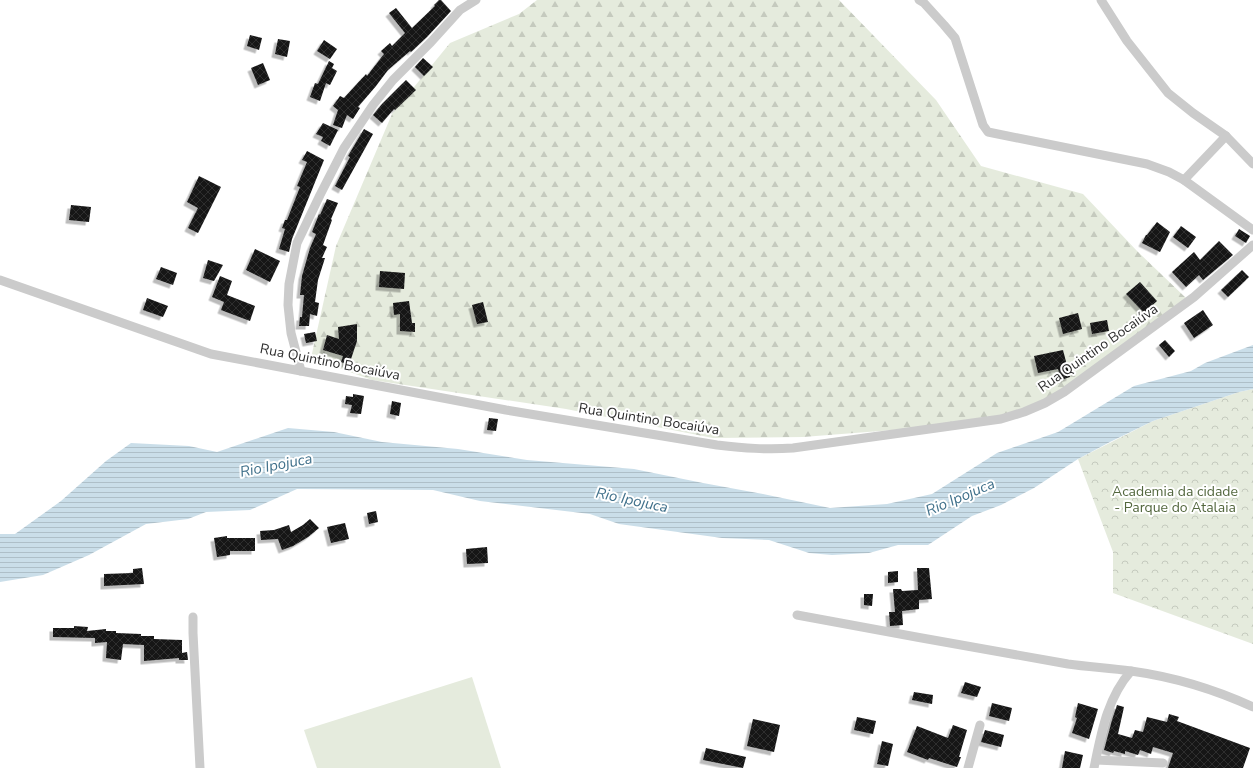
<svg xmlns="http://www.w3.org/2000/svg" width="1253" height="768" font-family="'Nunito Sans',sans-serif">
<style>
.forest{fill:url(#forest-firs)}
.park{fill:url(#park-crowns)}
.pitch{fill:#e5ebdd}
.water{fill:url(#water-rules)}
.building{fill:url(#building-cross-hatch);filter:url(#shadow)}
.lines{fill:none;stroke-linecap:round;stroke-linejoin:round}
.minor{stroke:#cbcbcb;stroke-width:9}
.labels{text-anchor:middle;dominant-baseline:central;stroke-width:4;stroke-linejoin:round;paint-order:stroke}
.street-label{font-size:14px;fill:#2e2e2e;stroke:#fff}
.park-label{font-size:14px;fill:#53673e;stroke:#fff}
.water-label{font-size:15px;font-style:italic;fill:#41718b;stroke:#fff}
</style>
<defs>
<pattern id="forest-firs" width="22" height="20" patternUnits="userSpaceOnUse"><rect width="22" height="20" fill="#e5ebdd"/><path d="M5 1l3.5 6h-7zM16 11l3.5 6h-7z" fill="#c5cabe"/></pattern>
<pattern id="park-crowns" width="20" height="18" patternUnits="userSpaceOnUse"><rect width="20" height="18" fill="#e5ebdd"/><path d="M2 6a3 3 0 1 1 6 0M12 15a3 3 0 1 1 6 0" fill="none" stroke="#c5cabe"/></pattern>
<pattern id="water-rules" width="6" height="5" patternUnits="userSpaceOnUse"><rect width="6" height="5" fill="#cadee9"/><path d="M0 2.5h6" fill="none" stroke="#aebfc8"/></pattern>
<pattern id="building-cross-hatch" width="8" height="8" patternUnits="userSpaceOnUse"><rect width="8" height="8" fill="#151515"/><path d="M0 0l8 8M0 8l8-8" fill="none" stroke="#2f2f2f"/></pattern>
<filter id="shadow"><feDropShadow dx="-3.5" dy="3.5" stdDeviation="0" flood-color="#0004"/></filter>
</defs>
<rect width="100%" height="100%" fill="#fff"/>
<path class="forest" d="M537 0H839L936 100 981 166 1083 194 1137 251 1186 298 1056 394 996 422 803 437 713 438 566 409 372 380 311 358 336 246 392 114 450 43 519 14Z"/>
<path class="park" d="M1253 389V644L1113 593V552L1078 459 1153 421 1239 392Z"/>
<path class="pitch" d="M472 677 501 768H317L304 730Z"/>
<path class="water" d="M1253 345V389L1239 392 1153 421 1110 442 1078 459 1034 488 1001 505 972 516 928 545H898L869 553 832 555 809 553 769 540 722 538 619 524 590 514 480 501 433 490 297 489 250 510 206 512 188 519 146 524 89 555 43 575 0 582V534H15L61 501 106 461 131 443 189 446 217 452 288 428 334 432 382 442 458 449 527 460 634 469 703 483 763 494 830 508 887 504 932 494 997 453 1058 432 1134 386 1191 371 1205 363Z"/>
<g class="building">
<path d="M439 0H441L451 11 427 37 411 52 410 51 388 70 376 86 358 107 360 108 353 119 347 115 342 128 333 125 338 110 333 106 340 96 344 98 366 74 367 76 384 54 381 51 390 43 392 46 405 33 389 13 396 8 412 28 435 6 434 5Z"/>
<path d="M250 35 262 38 259 50 247 46Z"/>
<path d="M278 39 290 41 287 57 275 54Z"/>
<path d="M324 40 337 49 330 59 317 51Z"/>
<path d="M423 58 433 67 424 76 415 67Z"/>
<path d="M329 61 334 64 332 68 337 71 330 85 326 83 320 101 310 97 315 83 318 84Z"/>
<path d="M263 63 270 80 258 85 251 68Z"/>
<path d="M406 80 416 90 395 110 394 109 382 123 373 115 382 104Z"/>
<path d="M323 123 338 130 330 146 321 141 323 137 316 134Z"/>
<path d="M364 129 373 134 342 190 335 186 350 157 348 156Z"/>
<path d="M307 151 324 160 292 239 289 252 279 249 285 229 282 228 285 220H287L300 187 297 186 307 162 302 160Z"/>
<path d="M199 176 221 187 198 233 188 228 198 208 187 202Z"/>
<path d="M327 199 338 203 331 219 332 220 323 245 327 247 322 258H325L318 280 315 302 319 303 317 316 310 314 309 326H299L300 317H302L304 295H300L302 276 310 248 316 234 312 232 319 214 320 215Z"/>
<path d="M71 205 91 207 89 222 69 220Z"/>
<path d="M1157 222 1170 232 1160 252 1142 243 1146 235H1147Z"/>
<path d="M1181 226 1196 237 1188 248 1173 237Z"/>
<path d="M1239 229 1250 236 1246 243 1235 236Z"/>
<path d="M1219 241 1233 255 1203 280 1199 275 1186 287 1172 272 1194 252 1200 260Z"/>
<path d="M255 249 280 261 270 282 246 270Z"/>
<path d="M208 260 223 265 214 281 203 278Z"/>
<path d="M161 267 177 273 173 285 156 279Z"/>
<path d="M1242 270 1249 277 1228 297 1221 290Z"/>
<path d="M380 271 405 273 404 289 379 287Z"/>
<path d="M220 276 232 281 227 295 255 306 250 321 221 310 224 302 212 297Z"/>
<path d="M1140 282 1157 301 1144 313 1126 294Z"/>
<path d="M147 298 168 306 163 317 143 310Z"/>
<path d="M409 301 412 323H415V332L400 331V314L394 315 393 303Z"/>
<path d="M483 302 488 322 477 324 472 305Z"/>
<path d="M1203 310 1213 325 1194 338 1184 323Z"/>
<path d="M1078 313 1082 329 1063 334 1059 318Z"/>
<path d="M1107 320 1109 331 1092 334 1090 323Z"/>
<path d="M357 324V341L349 365 341 362 343 356 323 350 327 335 339 339 338 327Z"/>
<path d="M315 332 317 341 306 343 304 334Z"/>
<path d="M1165 340 1175 351 1169 357 1159 345Z"/>
<path d="M1063 350 1070 377 1061 380 1058 369 1038 373 1034 356Z"/>
<path d="M353 394 364 396 361 414 350 413 352 405 345 404 346 396 353 397Z"/>
<path d="M392 401 401 403 399 416 390 414Z"/>
<path d="M489 418 498 419 496 431 487 430Z"/>
<path d="M376 511 378 522 369 524 367 513Z"/>
<path d="M310 519 319 528 308 537 293 546 282 550 278 539 261 540 260 531 274 530 289 525 291 532 303 525Z"/>
<path d="M345 523 349 539 331 543 327 527Z"/>
<path d="M227 536V538H255V551H230V555L217 557 214 538Z"/>
<path d="M487 547 488 563 467 564 466 549Z"/>
<path d="M142 568 144 584 104 586V574L133 573V569Z"/>
<path d="M917 568H929L932 599 919 600V609L902 611 903 625 890 626 889 612H895L893 589H901L902 591 918 590Z"/>
<path d="M898 571V582L888 583V572Z"/>
<path d="M864 594H873L872 606 864 605Z"/>
<path d="M74 626 88 627 87 631 106 629V631H116V633L141 634V636H154V639L182 640V653L187 652 188 660H179V658L144 661V645L123 644 121 660 106 658 107 642 95 643V638L53 637V628H74Z"/>
<path d="M965 682 981 687 977 697 961 693Z"/>
<path d="M914 692 933 695 932 704 912 700Z"/>
<path d="M992 703 1012 708 1009 721 989 716Z"/>
<path d="M1078 703 1098 709 1089 739 1072 733 1077 718 1075 717Z"/>
<path d="M1117 705 1124 707 1118 734 1132 738 1135 730 1143 732 1147 717 1167 722 1169 714 1179 717 1177 721 1250 748 1243 768H1168L1173 753 1153 747 1151 754 1140 750 1138 755 1125 751V754L1114 751 1113 753 1104 750 1112 720Z"/>
<path d="M857 717 876 721 873 734 854 730Z"/>
<path d="M753 719 780 725 774 752 747 746Z"/>
<path d="M953 725 967 730 959 757H961L957 767 929 758 928 760 907 752 917 726 948 738Z"/>
<path d="M985 730 1004 735 1001 747 981 742Z"/>
<path d="M882 741 893 744 888 766 877 764Z"/>
<path d="M706 748 746 757 743 768 703 760Z"/>
<path d="M1065 751 1083 755 1080 768H1062Z"/>
</g>
<g class="lines">
<g class="minor">
<path d="M919 0 924 3 944 25 955 38 983 125 988 132 1147 164 1169 172 1184 180 1253 230"/>
<path d="M1101 0 1127 41 1168 93 1193 113 1226 136 1253 164"/>
<path d="M1184 180 1226 136"/>
<path d="M0 280 211 354 506 410 717 445C744 448 766 450 793 448L1001 419 1024 412 1045 403 1064 392 1194 297 1253 245"/>
<path d="M301 371 291 333 288 305 289 284 297 243 320 195 344 148 373 105 393 80 431 42 460 10 476 0"/>
<path d="M797 615C887 632 978 648 1068 664 1089 667 1110 668 1131 671 1174 677 1214 689 1253 707"/>
<path d="M193 617V633L200 768"/>
<path d="M1096 760 1163 763"/>
<path d="M968 768 980 725"/>
<path d="M1094 768C1101 734 1107 698 1131 671"/>
</g>
</g>
<g class="labels">
<g class="street-label">
<text transform="translate(1098 348) rotate(-35)">Rua Quintino Bocaiúva</text>
<text transform="translate(330 362) rotate(11)">Rua Quintino Bocaiúva</text>
<text transform="translate(649 419) rotate(9)">Rua Quintino Bocaiúva</text>
</g>
<g class="park-label">
<text x="1175" y="491">Academia da cidade<tspan x="1175" dy="16">- Parque do Atalaia</tspan></text>
</g>
<g class="water-label">
<text transform="translate(276 465) rotate(-11)">Rio Ipojuca</text>
<text transform="translate(960 497) rotate(-23)">Rio Ipojuca</text>
<text transform="translate(632 500) rotate(12)">Rio Ipojuca</text>
</g>
</g>
</svg>
